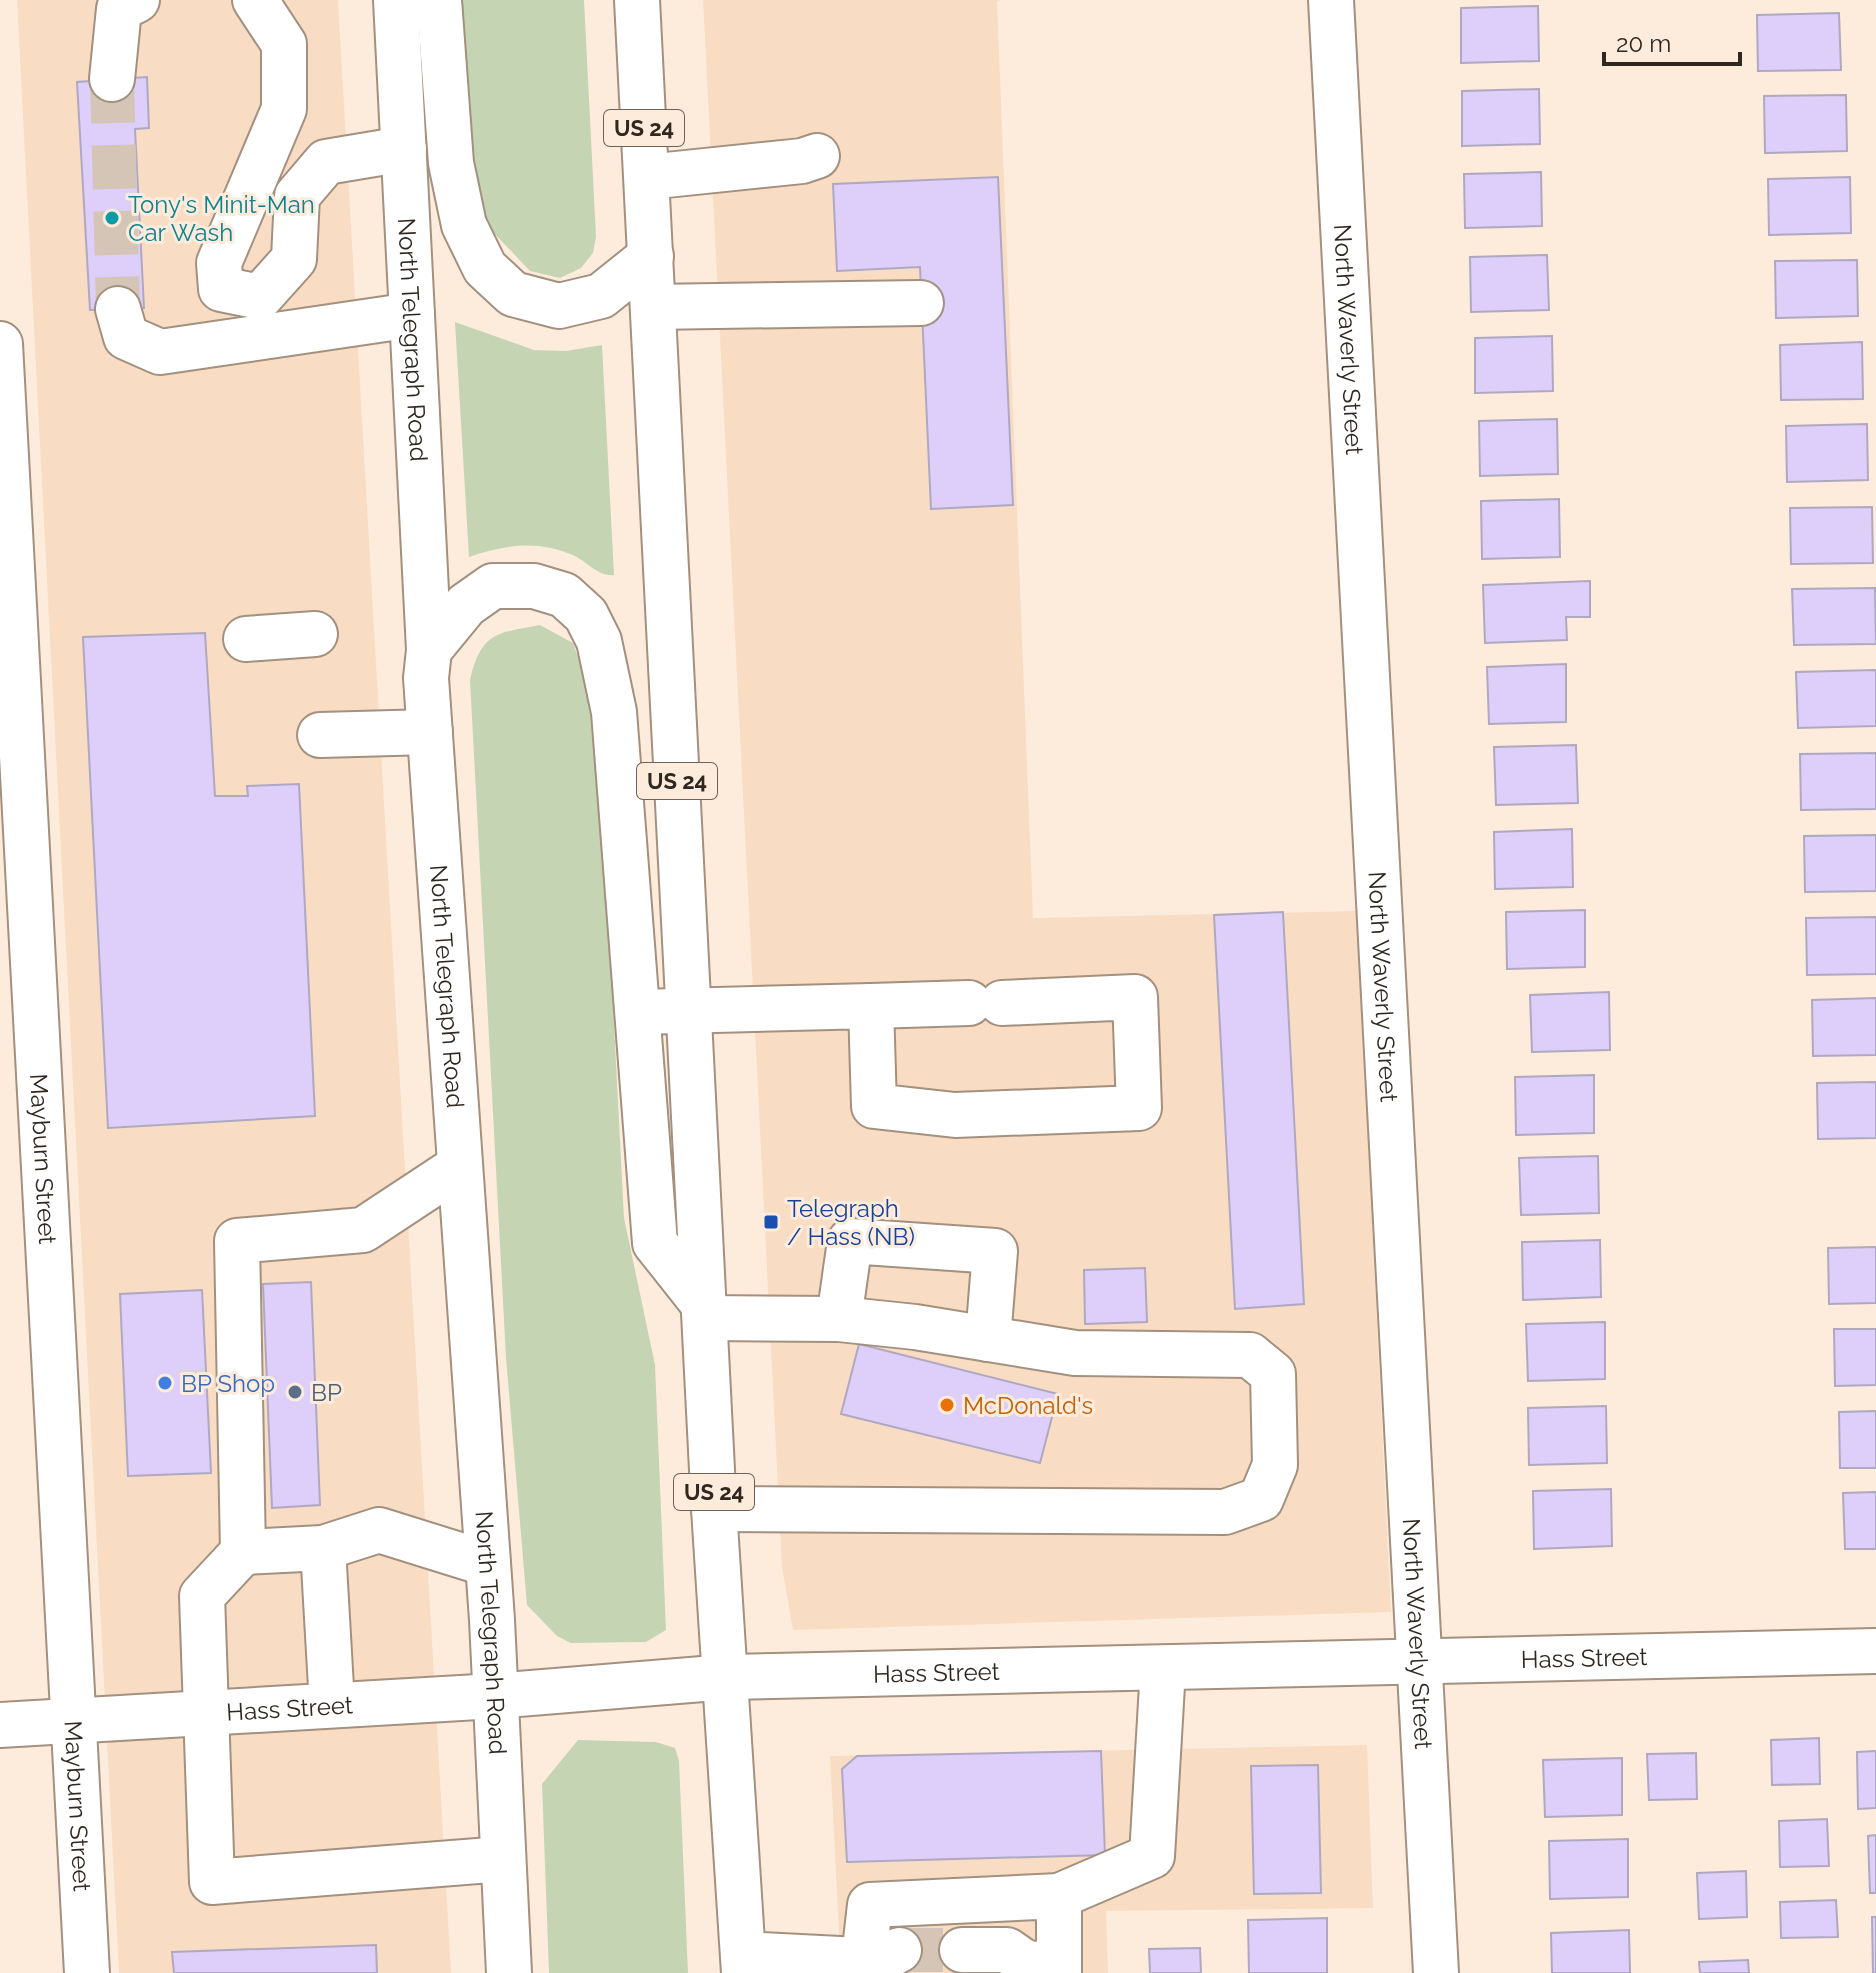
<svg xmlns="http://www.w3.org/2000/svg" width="1876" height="1973" font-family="Raleway,sans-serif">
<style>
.built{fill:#f8ddc4}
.green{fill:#c5d5b3}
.building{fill:#ddcffa;stroke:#afa8c0;stroke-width:2}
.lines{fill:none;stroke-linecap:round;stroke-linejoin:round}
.minor-tunnel{stroke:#d4c5b6;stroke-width:44;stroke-dasharray:44 22;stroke-linecap:butt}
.minor-casing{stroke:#a3907e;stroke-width:48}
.major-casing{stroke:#a3907e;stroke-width:48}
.minor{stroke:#fff;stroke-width:44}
.major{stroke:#fff;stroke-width:44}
.culture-dot{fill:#0f9aa8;stroke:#fdecdc;stroke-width:3}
.transit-dot{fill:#1a4fb4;stroke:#fdecdc;stroke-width:3}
.shop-dot{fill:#3f7fe0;stroke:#fdecdc;stroke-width:3}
.service-dot{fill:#5c6f8a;stroke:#fdecdc;stroke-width:3}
.food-dot{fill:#e8710a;stroke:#fdecdc;stroke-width:3}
.labels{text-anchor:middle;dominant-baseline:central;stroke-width:6;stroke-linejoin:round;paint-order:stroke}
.shield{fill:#fdecdc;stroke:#6d6258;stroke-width:2}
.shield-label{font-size:22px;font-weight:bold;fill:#2f2720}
.culture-label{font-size:24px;fill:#0d838f;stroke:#fdecdc;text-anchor:start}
.street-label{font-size:24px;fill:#2f2720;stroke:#fdecdc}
.transit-label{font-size:24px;fill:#164399;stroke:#fdecdc;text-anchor:start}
.shop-label{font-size:24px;fill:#366cbe;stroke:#fdecdc;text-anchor:start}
.service-label{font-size:24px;fill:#4e5e75;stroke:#fdecdc;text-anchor:start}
.food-label{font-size:24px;fill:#c56008;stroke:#fdecdc;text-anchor:start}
</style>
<rect width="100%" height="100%" fill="#fdecdc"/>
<g class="built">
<path d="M17 0H338L451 1973H119Z"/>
<path d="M703 0H1002L997 1 1033 918 1357 911 1391 1612 793 1630 782 1567Z"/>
<path d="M1367 1745 1373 1908 1106 1911 1108 1973H841L830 1756Z"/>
</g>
<g class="green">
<path d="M456 0H584L596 237 593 253 581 268 560 278 530 271 493 232 472 186Z"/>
<path d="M455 322 534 350 566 351 602 345 614 575C599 577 587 562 575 556 539 540 506 544 469 557Z"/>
<path d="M540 625 573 643 598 714 624 1218 655 1365 666 1630 646 1642 571 1643 557 1636 527 1605 506 1358 470 680C481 633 496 633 540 625Z"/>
<path d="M578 1740 656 1742 675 1748 679 1761 688 1973H549L542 1784Z"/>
</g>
<g class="building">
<path d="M1538 6 1539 61 1461 63V8Z"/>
<path d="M1839 13 1841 70 1758 71 1757 15Z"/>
<path d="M147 77 149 128 135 129 144 308 90 310 77 82Z"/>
<path d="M1539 89 1540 144 1462 146V91Z"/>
<path d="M1846 95 1847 151 1765 153 1764 96Z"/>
<path d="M1541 172 1542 226 1465 228 1464 174Z"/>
<path d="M998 177 1013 505 931 509 920 267 837 271 833 184Z"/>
<path d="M1850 177 1851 233 1769 235 1768 179Z"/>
<path d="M1547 255 1549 310 1471 312 1470 257Z"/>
<path d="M1857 260 1858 316 1776 318 1775 261Z"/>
<path d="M1552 336 1553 391 1475 393V338Z"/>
<path d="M1862 342 1863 399 1781 400 1780 345Z"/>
<path d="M1557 419 1558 474 1480 476 1479 421Z"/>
<path d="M1867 424 1868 480 1787 482 1786 426Z"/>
<path d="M1559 499 1560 557 1482 559 1481 501Z"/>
<path d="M1872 507 1873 563 1791 564 1790 508Z"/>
<path d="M1590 581V617H1566L1567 640 1485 643 1483 585Z"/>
<path d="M1875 588 1876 644 1794 645 1792 589Z"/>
<path d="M205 633 215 796H248L247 786 299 784 315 1116 108 1128 83 637Z"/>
<path d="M1566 664V722L1489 724 1487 667Z"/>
<path d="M1876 670V726L1798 728 1796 672Z"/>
<path d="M1576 745 1578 803 1496 805 1494 747Z"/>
<path d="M1876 753V809L1801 810 1800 754Z"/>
<path d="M1572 829 1573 887 1495 889 1494 832Z"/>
<path d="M1876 835V891L1805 892 1804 836Z"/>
<path d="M1585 910V967L1507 969 1506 912Z"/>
<path d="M1283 912 1304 1304 1235 1309 1214 915Z"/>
<path d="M1876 917V974L1807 975 1806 918Z"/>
<path d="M1609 992 1610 1050 1532 1052 1530 995Z"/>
<path d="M1876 998V1055L1813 1056 1812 1000Z"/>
<path d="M1594 1075V1133L1516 1135 1515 1077Z"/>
<path d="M1876 1082V1138L1818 1139 1817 1083Z"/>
<path d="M1598 1156 1599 1213 1521 1215 1519 1158Z"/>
<path d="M1600 1240 1601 1297 1523 1300 1522 1242Z"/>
<path d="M1876 1247V1303L1829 1304 1828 1248Z"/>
<path d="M1145 1268 1147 1322 1085 1324 1084 1270Z"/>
<path d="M311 1282 320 1505 272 1508 263 1284Z"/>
<path d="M202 1290 211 1473 128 1476 120 1294Z"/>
<path d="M1605 1322V1379L1528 1381 1526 1324Z"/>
<path d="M1834 1329H1876V1385L1835 1386Z"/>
<path d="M859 1344 1058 1394 1040 1463 841 1414Z"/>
<path d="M1606 1406 1607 1463 1529 1465 1528 1408Z"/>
<path d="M1876 1411V1468H1840L1839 1412Z"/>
<path d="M1611 1489 1612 1546 1534 1549 1533 1491Z"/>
<path d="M1876 1492V1549H1845L1843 1493Z"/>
<path d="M1819 1738 1820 1784 1772 1785 1771 1740Z"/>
<path d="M1101 1751 1105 1855 847 1862 842 1769 857 1756Z"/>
<path d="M1876 1751V1808L1858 1809 1857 1752Z"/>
<path d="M1696 1753 1697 1799 1649 1800 1647 1754Z"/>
<path d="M1622 1758V1815L1545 1817 1543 1760Z"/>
<path d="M1318 1765 1321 1893 1254 1894 1251 1766Z"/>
<path d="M1827 1819 1829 1866 1780 1867 1779 1821Z"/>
<path d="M1876 1835V1893H1870L1868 1836Z"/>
<path d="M1628 1839V1897L1550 1899 1549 1841Z"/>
<path d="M1746 1871 1747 1917 1699 1919 1697 1873Z"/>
<path d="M1836 1900 1838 1937 1781 1938 1780 1902Z"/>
<path d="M1872 1917H1876V1973H1873Z"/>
<path d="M1327 1918V1973H1249L1248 1920Z"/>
<path d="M1629 1930 1630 1973H1552L1551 1933Z"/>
<path d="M376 1945 377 1973H174L172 1952Z"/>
<path d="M1200 1948 1201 1973H1150L1149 1949Z"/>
<path d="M1748 1960 1749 1973H1700L1699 1962Z"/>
</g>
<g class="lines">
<g class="minor-tunnel">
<path d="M112 79 118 309"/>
<path d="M899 1950H962"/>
</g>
<g class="minor-casing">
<g id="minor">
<path d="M255 0 284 44V109L219 263 221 289 260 297 294 259 297 196 326 162 404 149"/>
<path id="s1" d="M1331 0 1436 1973"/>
<path d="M112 79 119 9 137 0"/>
<path d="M647 177 802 161 817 156"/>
<path d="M653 307 921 303"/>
<path d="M118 309 126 337 160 352 412 315"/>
<path id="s2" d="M0 344 87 1973"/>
<path d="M246 639 315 634"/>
<path d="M320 735 430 732"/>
<path d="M871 1006 969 1003"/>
<path d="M638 1012 871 1006 874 1106 955 1115 1139 1108 1135 997 1002 1003"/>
<path d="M460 1166 363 1230 237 1241 243 1552 323 1548 379 1530 488 1564"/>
<path d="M705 1318 839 1319 915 1327 1075 1353 1250 1355 1273 1374 1275 1465 1261 1499 1225 1512 714 1509"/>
<path d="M839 1319 850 1241 995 1251 988 1339"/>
<path d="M323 1548 332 1705"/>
<path d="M243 1552 202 1596 212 1882 503 1859"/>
<path id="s3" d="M0 1725 495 1696 727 1677 1876 1651"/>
<path d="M1059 1896 1152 1856 1163 1668"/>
<path d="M962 1950H1007L1027 1964 1058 1963"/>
<path d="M743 1954 879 1961 899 1950"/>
<path d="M864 1958 870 1905 1059 1896V1973"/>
</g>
</g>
<g class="major-casing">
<g id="major">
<path id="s4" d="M396 0 429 650 426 678 492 1620 509 1973"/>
<path d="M439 0 451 163 464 225 485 268 513 294 559 306 601 296 651 256"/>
<path d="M637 0 714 1509 744 1973"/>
<path d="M429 650 466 605 493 586H534L564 595 586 615 599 641 614 712 655 1243 705 1306"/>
</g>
</g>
<use href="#minor" class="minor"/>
<use href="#major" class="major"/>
</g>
<circle class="culture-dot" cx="112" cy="218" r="8"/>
<rect class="transit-dot" x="763" y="1214" width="16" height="16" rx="4"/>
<circle class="shop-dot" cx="165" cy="1383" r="8"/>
<circle class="service-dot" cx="295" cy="1392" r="8"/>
<circle class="food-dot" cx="947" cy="1405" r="8"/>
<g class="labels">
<g class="shield">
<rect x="604" y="110" width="80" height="36" rx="6"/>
<rect x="637" y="763" width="80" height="36" rx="6"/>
<rect x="674" y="1474" width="80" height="36" rx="6"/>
</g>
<g class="shield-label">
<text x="644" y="128">US 24</text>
<text x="677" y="781">US 24</text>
<text x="714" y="1492">US 24</text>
</g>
<g class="culture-label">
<text x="128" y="204">Tony's Minit-Man<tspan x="128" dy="28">Car Wash</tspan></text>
</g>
<g class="street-label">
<text stroke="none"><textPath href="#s1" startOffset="340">North Waverly Street</textPath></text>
<text stroke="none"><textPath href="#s4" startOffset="340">North Telegraph Road</textPath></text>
<text stroke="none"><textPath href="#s1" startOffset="988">North Waverly Street</textPath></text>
<text stroke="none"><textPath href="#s4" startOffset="988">North Telegraph Road</textPath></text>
<text stroke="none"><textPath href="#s2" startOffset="816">Mayburn Street</textPath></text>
<text stroke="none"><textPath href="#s4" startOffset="1636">North Telegraph Road</textPath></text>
<text stroke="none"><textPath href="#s1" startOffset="1636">North Waverly Street</textPath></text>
<text stroke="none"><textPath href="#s3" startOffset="1586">Hass Street</textPath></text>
<text stroke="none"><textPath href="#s3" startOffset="938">Hass Street</textPath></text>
<text stroke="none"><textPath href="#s3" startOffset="290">Hass Street</textPath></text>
<text stroke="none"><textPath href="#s2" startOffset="1464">Mayburn Street</textPath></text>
</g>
<g class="transit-label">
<text x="787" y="1208">Telegraph<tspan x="787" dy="28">/ Hass (NB)</tspan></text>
</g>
<g class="shop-label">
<text x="181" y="1383">BP Shop</text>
</g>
<g class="service-label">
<text x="311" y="1392">BP</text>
</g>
<g class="food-label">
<text x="963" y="1405">McDonald's</text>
</g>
</g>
<path d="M1604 52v12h136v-12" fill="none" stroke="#2f2720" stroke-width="4"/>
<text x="1616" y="52" font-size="24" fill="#2f2720" stroke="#fdecdc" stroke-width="6" paint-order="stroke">20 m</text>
</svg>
